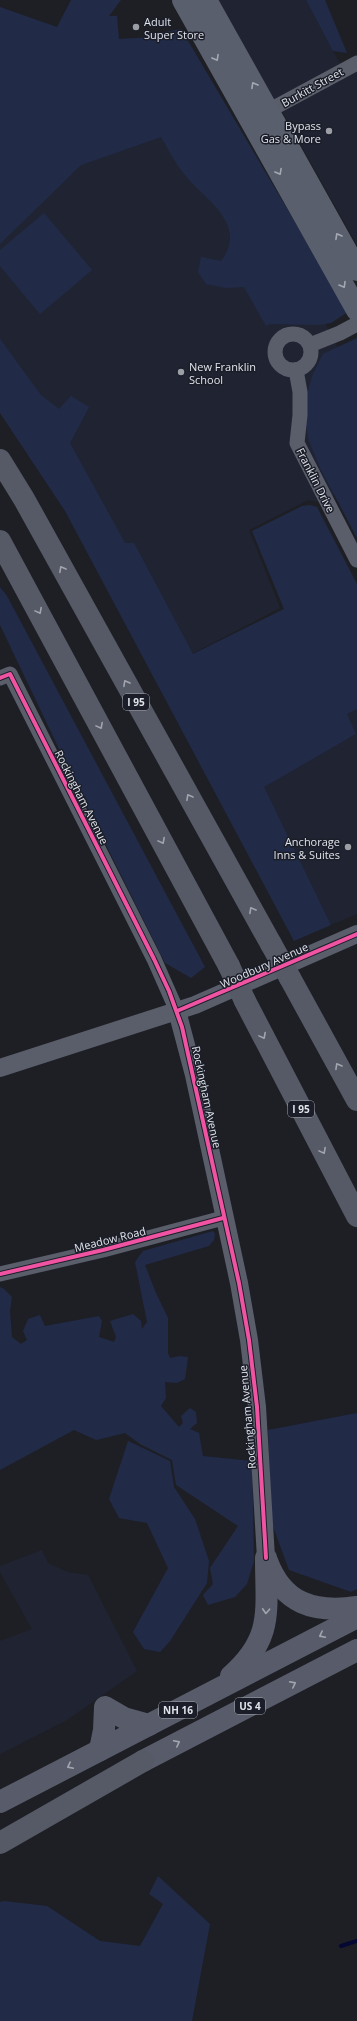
<svg xmlns="http://www.w3.org/2000/svg" width="357" height="2021" font-family="'Open Sans',sans-serif">
<style>
.built{fill:#202432}
.green{fill:#212b48}
.lines{fill:none;stroke-linecap:round;stroke-linejoin:round}
.stream{stroke:#060834;stroke-width:4}
.minor{stroke:#5a5e6b;stroke-width:15}
.tertiary{stroke:#5a5e6b;stroke-width:18}
.primary{stroke:#5a5f6d;stroke-width:22}
.trunk{stroke:#585c6a;stroke-width:22}
.motorway{stroke:#565a66;stroke-width:22}
.motorway-bridge{stroke:#565a66;stroke-width:22}
.cycleway-casing{stroke:#1b1e28;stroke-width:6}
.cycleway{stroke:#f153a3;stroke-width:4}
.oneway{stroke:#a4a8b2}
.oneway2{stroke:#a2a5af}
.oneway3{stroke:#a3a6b0}
.poi-dot{fill:#9c9ea5;stroke:#1b1e28;stroke-width:1.5}
.labels{text-anchor:middle;dominant-baseline:central;stroke-width:3;stroke-linejoin:round;paint-order:stroke}
.shield{fill:#1b1e28;stroke:#a5a8b0;stroke-width:1}
.shield-label{font-size:10px;font-weight:bold;fill:#e0e3ea}
.poi-label{font-size:11px;fill:#e0e3ea;stroke:#1b1e28;text-anchor:start}
.street-label{font-size:11px;fill:#e0e3ea;stroke:#1b1e28}
</style>
<rect width="100%" height="100%" fill="#1e1f25"/>
<g class="built">
<path d="M215 0H306L339 62 357 68V245L283 113 269 98Z"/>
<path d="M210 101 357 384V483L320 502 308 500 249 530 280 608 186 657 0 360V233L76 163Z"/>
<path d="M357 709V914L331 925 263 787 356 734 347 714Z"/>
<path d="M42 1550 48 1563 68 1572 88 1575 137 1671 67 1720 0 1754V1641L32 1629 0 1572V1566Z"/>
</g>
<g class="green">
<path d="M71 0H121L109 16H117L119 39 153 37V34L181 29 348 312 331 323 319 325 270 324 266 326 244 287 226 288 206 284 198 272 201 257 221 261C249 224 205 200 184 174 175 163 168 149 161 137L81 165 0 244V7L57 27Z"/>
<path d="M306 0H325L347 53 333 51Z"/>
<path d="M44 213 92 270 40 314 0 266V250Z"/>
<path d="M357 338V538L320 468 309 441 305 420V400L313 374 323 354Z"/>
<path d="M0 339 41 395 59 409 71 396 89 407 70 443 125 543H134L193 654 284 609 252 531 302 506 310 505 317 507 357 584V709L347 714 356 734 264 787 331 925 294 941 65 511 0 413Z"/>
<path d="M0 587 7 596 205 967 191 978 165 963 82 797 0 625Z"/>
<path d="M213 1231 215 1234 214 1240 209 1246 145 1265 156 1293 168 1318V1353L170 1358 180 1356 188 1357 185 1379 177 1383 165 1382 166 1398 161 1406 179 1427 183 1423 181 1416 190 1408 196 1412 197 1423 190 1429 199 1433 203 1456 252 1461 254 1561 247 1584 235 1597 208 1605 203 1595 213 1584 210 1568 238 1526 176 1485 172 1460 140 1444 125 1433 96 1440 74 1430 0 1470V1287L4 1289 12 1297 10 1311 12 1337 21 1344 27 1340 23 1331 28 1319 40 1315 45 1326 99 1316 102 1321 99 1337 114 1342 116 1337 110 1321 133 1314 141 1321 142 1329 147 1322 135 1262 143 1251Z"/>
<path d="M357 1413V1589L351 1592 289 1570 271 1521 268 1430Z"/>
<path d="M128 1441 170 1461 174 1487 195 1519 209 1561 207 1583 170 1641 160 1652 144 1649 133 1632 168 1568 147 1523 119 1518 109 1499Z"/>
<path d="M158 1876 210 1924 192 2021H0V1902L4 1901 47 1906 100 1941 140 1946 163 1904 149 1894Z"/>
</g>
<g class="lines">
<path class="stream" d="M341 1946 357 1941"/>
<g class="minor">
<path d="M268 111 357 63"/>
<circle cx="293" cy="352" r="18"/>
<path d="M310 345 340 333 357 324"/>
<path d="M296 370 300 392V415L297 443 357 560"/>
<path d="M0 678 10 674 154 959 177 1011"/>
<path d="M0 1274 103 1250 223 1218"/>
</g>
<g class="tertiary">
<path d="M177 1011 194 1075 239 1283 249 1340 257 1407 266 1558"/>
<path d="M0 1068 195 1005 357 934"/>
</g>
<g class="primary">
<path d="M183 0 357 310"/>
<path d="M206 0 357 270"/>
</g>
<g class="trunk">
<path d="M267 1561C283 1604 314 1613 357 1607"/>
<path d="M231 1676C274 1638 266 1611 266 1558"/>
<path d="M100 1750 104 1730 105 1707 124 1718 149 1725"/>
<path d="M143 1761 357 1650"/>
<path d="M0 1802 357 1617"/>
</g>
<g class="motorway">
<path d="M0 460 24 499 271 944"/>
<path d="M0 541 229 966"/>
<path d="M290 978 357 1100"/>
<path d="M245 1001 357 1216"/>
<path d="M0 1843 143 1761"/>
</g>
<g class="motorway-bridge">
<path d="M271 944 290 978"/>
<path d="M229 966 245 1001"/>
</g>
<g class="cycleway-casing">
<g id="cycleway">
<path d="M0 678 10 674 154 959 169 991 182 1027 239 1283 249 1340 257 1407 266 1558"/>
<path d="M177 1011 357 934"/>
<path d="M0 1274 103 1250 223 1218"/>
</g>
</g>
<use href="#cycleway" class="cycleway"/>
</g>
<defs><path id="oneway-chevron" d="M-2-3.5L2.5 0L-2 3.5" fill="none" stroke-width="1.6" stroke-linecap="round" stroke-linejoin="round"/></defs>
<g class="oneway">
<use href="#oneway-chevron" transform="translate(216 58) rotate(61)"/>
<use href="#oneway-chevron" transform="translate(254 85) rotate(-119)"/>
<use href="#oneway-chevron" transform="translate(279 172) rotate(61)"/>
<use href="#oneway-chevron" transform="translate(338 236) rotate(-119)"/>
<use href="#oneway-chevron" transform="translate(343 285) rotate(60)"/>
</g>
<g class="oneway2">
<use href="#oneway-chevron" transform="translate(62 569) rotate(-119)"/>
<use href="#oneway-chevron" transform="translate(39 611) rotate(62)"/>
<use href="#oneway-chevron" transform="translate(126 683) rotate(-119)"/>
<use href="#oneway-chevron" transform="translate(100 726) rotate(62)"/>
<use href="#oneway-chevron" transform="translate(189 797) rotate(-119)"/>
<use href="#oneway-chevron" transform="translate(162 841) rotate(62)"/>
<use href="#oneway-chevron" transform="translate(252 910) rotate(-119)"/>
<use href="#oneway-chevron" transform="translate(263 1036) rotate(62)"/>
<use href="#oneway-chevron" transform="translate(338 1066) rotate(-119)"/>
<use href="#oneway-chevron" transform="translate(323 1151) rotate(62)"/>
</g>
<g class="oneway3">
<use href="#oneway-chevron" transform="translate(266 1611) rotate(93)"/>
<use href="#oneway-chevron" transform="translate(322 1635) rotate(153)"/>
<use href="#oneway-chevron" transform="translate(293 1684) rotate(-27)"/>
<use href="#oneway-chevron" transform="translate(177 1743) rotate(-27)"/>
<use href="#oneway-chevron" transform="translate(70 1766) rotate(153)"/>
</g>
<g class="poi-dot">
<circle cx="136" cy="27" r="4"/>
<circle cx="329" cy="131" r="4"/>
<circle cx="181" cy="372" r="4"/>
<circle cx="348" cy="847" r="4"/>
</g>
<g class="labels">
<g class="shield">
<rect x="123" y="694" width="26" height="16" rx="3"/>
<rect x="288" y="1101" width="26" height="16" rx="3"/>
<rect x="235" y="1698" width="30" height="16" rx="3"/>
<rect x="159" y="1702" width="38" height="16" rx="3"/>
</g>
<g class="shield-label">
<text x="136" y="702">I 95</text>
<text x="301" y="1109">I 95</text>
<text x="250" y="1706">US 4</text>
<text x="178" y="1710">NH 16</text>
</g>
<g class="poi-label">
<text x="144" y="21">Adult<tspan x="144" dy="13">Super Store</tspan></text>
<text x="321" y="125" text-anchor="end">Bypass<tspan x="321" dy="13">Gas &amp; More</tspan></text>
<text x="189" y="366">New Franklin<tspan x="189" dy="13">School</tspan></text>
<text x="340" y="841" text-anchor="end">Anchorage<tspan x="340" dy="13">Inns &amp; Suites</tspan></text>
</g>
<g class="street-label">
<text transform="translate(312 87) rotate(-29)">Burkitt Street</text>
<text transform="translate(316 480) rotate(63)">Franklin Drive</text>
<text transform="translate(82 797) rotate(63)">Rockingham Avenue</text>
<text transform="translate(264 965) rotate(-24)">Woodbury Avenue</text>
<text transform="translate(207 1097) rotate(78)">Rockingham Avenue</text>
<text transform="translate(110 1239) rotate(-14)">Meadow Road</text>
<text transform="translate(247 1417) rotate(-95)">Rockingham Avenue</text>
</g>
</g>
</svg>
